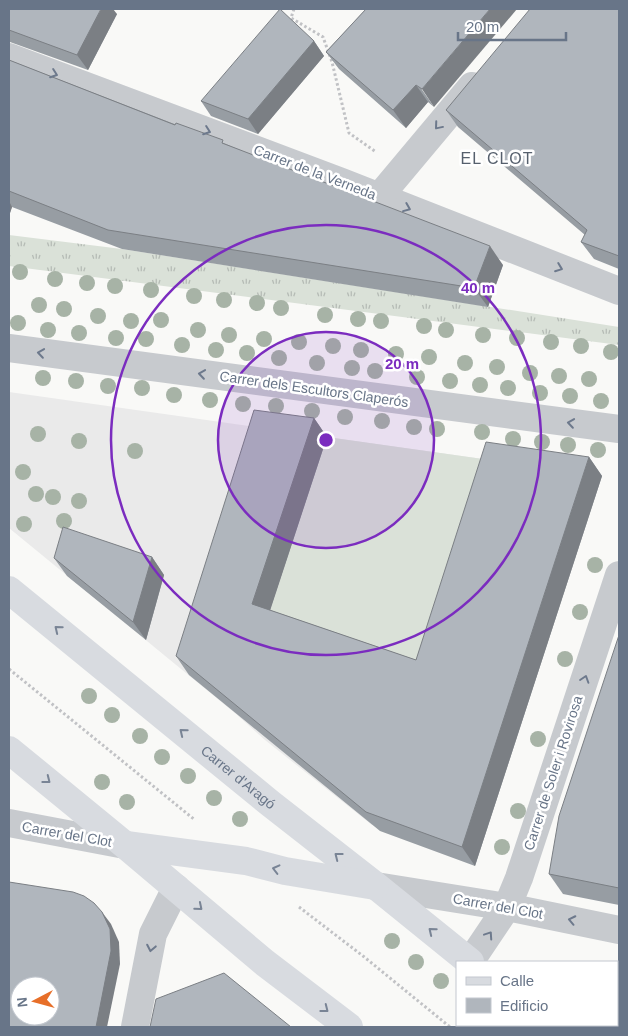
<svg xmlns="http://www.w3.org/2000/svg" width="628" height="1036" font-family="Helvetica,sans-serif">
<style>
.built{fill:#eaeaea}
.grass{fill:url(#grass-tufts)}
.pitch{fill:#dae1d8}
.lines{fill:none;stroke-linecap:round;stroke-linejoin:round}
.path{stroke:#c1c2c5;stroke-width:3;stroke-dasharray:2.5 2.5;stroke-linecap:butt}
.street{stroke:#c7cace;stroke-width:28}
.secondary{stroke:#d8dbe0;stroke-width:28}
.tree{fill:#a7b3a6}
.wall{fill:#979da3}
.shaded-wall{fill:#7b7f84}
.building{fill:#b0b6bd;stroke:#7b7f84;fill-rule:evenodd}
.oneway{stroke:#6d798c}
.oneway2{stroke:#798495}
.ring{fill:none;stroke:#7b2cbf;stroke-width:2.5}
.labels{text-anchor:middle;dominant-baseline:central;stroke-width:5;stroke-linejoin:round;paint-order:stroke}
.street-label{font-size:14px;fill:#687588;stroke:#fff}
.quarter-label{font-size:16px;letter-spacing:1px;fill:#56606d;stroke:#fff}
.centre{fill:#7b2cbf;stroke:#fff;stroke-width:2.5}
.ring-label{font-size:15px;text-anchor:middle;font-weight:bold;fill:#7b2cbf;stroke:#fff;stroke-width:5;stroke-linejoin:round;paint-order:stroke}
</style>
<defs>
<pattern id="grass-tufts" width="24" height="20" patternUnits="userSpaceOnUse" patternTransform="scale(1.25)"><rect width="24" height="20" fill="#dae1d8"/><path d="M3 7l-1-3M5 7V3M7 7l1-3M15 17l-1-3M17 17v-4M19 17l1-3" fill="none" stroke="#b5bbb5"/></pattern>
</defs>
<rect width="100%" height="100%" fill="#f9f9f7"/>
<path class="built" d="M9 392 490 460 372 825 265 740 236 714 9 528Z"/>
<path class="grass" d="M9 235 122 249 619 327V345L9 266Z"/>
<path class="pitch" d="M327 437 490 460 420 676 266 623Z"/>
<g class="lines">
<g class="path">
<path d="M294 9 291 18 323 37 332 62 349 133 376 152"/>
<path d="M9 669 195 820"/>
<path d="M299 907 363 956 450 1027"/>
</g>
<g class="street">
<path d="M9 57 342 182 619 291"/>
<path d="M379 197 472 86"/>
<path d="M9 348 619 429"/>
<path d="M9 823 125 845"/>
<path d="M376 886 507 907 619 930"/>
<path d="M470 962 507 907 519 878 619 575"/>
<path d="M135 1027 153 934 176 888"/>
</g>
<g class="secondary">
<path id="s1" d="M9 590 271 804 376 886 470 962"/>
<path d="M9 750 125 845 265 963 349 1027"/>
<path d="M126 845 246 861 285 871 375 886"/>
<path d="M547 1025 550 1027"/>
</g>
</g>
<g class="tree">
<circle cx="20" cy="272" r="8"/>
<circle cx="55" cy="279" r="8"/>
<circle cx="87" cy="283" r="8"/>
<circle cx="115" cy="286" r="8"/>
<circle cx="151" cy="290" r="8"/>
<circle cx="194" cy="296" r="8"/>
<circle cx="224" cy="300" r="8"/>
<circle cx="257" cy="303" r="8"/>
<circle cx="39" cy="305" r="8"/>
<circle cx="281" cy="308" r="8"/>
<circle cx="64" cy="309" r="8"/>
<circle cx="325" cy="315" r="8"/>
<circle cx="98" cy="316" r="8"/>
<circle cx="358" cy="319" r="8"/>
<circle cx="161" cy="320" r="8"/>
<circle cx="131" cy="321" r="8"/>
<circle cx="381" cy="321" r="8"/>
<circle cx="18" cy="323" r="8"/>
<circle cx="424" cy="326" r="8"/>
<circle cx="48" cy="330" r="8"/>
<circle cx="198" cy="330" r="8"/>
<circle cx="446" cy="330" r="8"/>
<circle cx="79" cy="333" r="8"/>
<circle cx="229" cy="335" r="8"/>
<circle cx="483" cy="335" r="8"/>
<circle cx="116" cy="338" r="8"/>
<circle cx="517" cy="338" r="8"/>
<circle cx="146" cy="339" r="8"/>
<circle cx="264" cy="339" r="8"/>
<circle cx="299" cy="342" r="8"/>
<circle cx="551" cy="342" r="8"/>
<circle cx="182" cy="345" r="8"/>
<circle cx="333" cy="346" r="8"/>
<circle cx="581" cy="346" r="8"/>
<circle cx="216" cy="350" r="8"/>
<circle cx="361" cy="350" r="8"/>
<circle cx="611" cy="352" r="8"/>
<circle cx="247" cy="353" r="8"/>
<circle cx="396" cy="354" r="8"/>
<circle cx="429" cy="357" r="8"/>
<circle cx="279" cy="358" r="8"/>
<circle cx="317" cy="363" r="8"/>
<circle cx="465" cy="363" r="8"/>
<circle cx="497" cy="367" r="8"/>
<circle cx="352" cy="368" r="8"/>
<circle cx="375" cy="371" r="8"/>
<circle cx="530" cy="373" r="8"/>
<circle cx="559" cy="376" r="8"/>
<circle cx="417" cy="377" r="8"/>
<circle cx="43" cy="378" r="8"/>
<circle cx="589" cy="379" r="8"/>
<circle cx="76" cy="381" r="8"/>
<circle cx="450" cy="381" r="8"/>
<circle cx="480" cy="385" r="8"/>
<circle cx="108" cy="386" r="8"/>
<circle cx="142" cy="388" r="8"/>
<circle cx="508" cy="388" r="8"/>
<circle cx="540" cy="393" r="8"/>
<circle cx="174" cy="395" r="8"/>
<circle cx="570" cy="396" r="8"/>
<circle cx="210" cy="400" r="8"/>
<circle cx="601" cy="401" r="8"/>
<circle cx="243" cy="404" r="8"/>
<circle cx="276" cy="406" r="8"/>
<circle cx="312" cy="411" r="8"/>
<circle cx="345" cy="417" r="8"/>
<circle cx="382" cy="421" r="8"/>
<circle cx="414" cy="427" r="8"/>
<circle cx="437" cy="429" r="8"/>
<circle cx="482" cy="432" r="8"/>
<circle cx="38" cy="434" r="8"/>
<circle cx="513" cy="439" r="8"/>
<circle cx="79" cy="441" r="8"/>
<circle cx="542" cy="442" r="8"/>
<circle cx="568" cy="445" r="8"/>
<circle cx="598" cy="450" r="8"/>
<circle cx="135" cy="451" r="8"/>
<circle cx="23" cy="472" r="8"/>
<circle cx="36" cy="494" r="8"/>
<circle cx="53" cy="497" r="8"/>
<circle cx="79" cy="501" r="8"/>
<circle cx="64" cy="521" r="8"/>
<circle cx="24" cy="524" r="8"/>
<circle cx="595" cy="565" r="8"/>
<circle cx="580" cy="612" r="8"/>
<circle cx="565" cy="659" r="8"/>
<circle cx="89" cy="696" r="8"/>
<circle cx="112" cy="715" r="8"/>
<circle cx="140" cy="736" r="8"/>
<circle cx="538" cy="739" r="8"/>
<circle cx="162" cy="757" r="8"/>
<circle cx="188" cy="776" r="8"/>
<circle cx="102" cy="782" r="8"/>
<circle cx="214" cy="798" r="8"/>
<circle cx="127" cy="802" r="8"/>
<circle cx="518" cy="811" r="8"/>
<circle cx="240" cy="819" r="8"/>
<circle cx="502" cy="847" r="8"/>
<circle cx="392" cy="941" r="8"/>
<circle cx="416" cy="962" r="8"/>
<circle cx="441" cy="981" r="8"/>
</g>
<g class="wall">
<path d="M9 9 117 14 88 70 10 42 9 40Z"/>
<path d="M366 9 434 107 428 102 406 128 339 69 326 52Z"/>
<path d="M619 9V269L594 259 581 242 585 235 458 127 446 110Z"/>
<path d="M314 41 324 56 258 134 211 116 201 101Z"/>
<path d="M9 60 226 144 503 265 488 307 122 249 12 207 9 216Z"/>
<path d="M314 418 327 437 270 610 416 660 589 457 602 476 475 866 380 831 189 675 176 656Z"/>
<path d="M152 557 164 575 146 640 67 576 54 558Z"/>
<path d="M619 635V905L563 894 549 874Z"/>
</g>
<g class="shaded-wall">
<path d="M101 9H113L117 14 88 70 77 55Z"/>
<path d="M490 9H517L434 107 422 89Z"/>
<path d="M314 41 324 56 258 134 248 119Z"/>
<path d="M416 85 428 102 406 128 393 110Z"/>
<path d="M9 201 12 207 9 216Z"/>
<path d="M490 246 503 265 488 307 474 288Z"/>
<path d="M314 418 327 437 266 623 252 604Z"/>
<path d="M589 457 602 476 475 866 462 847Z"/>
<path d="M152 557 164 575 146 640 133 622Z"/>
<path d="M102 912 111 924 119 942 120 964 107 1027H96Z"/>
</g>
<g class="building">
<path d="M9 9H101L77 55 9 30Z"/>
<path d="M280 9 314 41 248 119 201 101Z"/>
<path d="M366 9H490L422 89 416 85 393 110 326 52Z"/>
<path d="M530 9H619V256L581 242 587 230 446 110Z"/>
<path d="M9 60 175 125 176 123 223 140 222 143 490 246 474 288 108 230 9 191Z"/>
<path d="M254 410 314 418 252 604 416 660 486 442 589 457 462 847 366 812 176 656Z"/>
<path d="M63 527 152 557 133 622 54 558Z"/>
<path d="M619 635V888L549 874 559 816Z"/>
<path d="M9 882 73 892 84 896 94 903 102 912 110 929 111 951 96 1027H9ZM20 986H50V1016H20Z"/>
<path d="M224 973 291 1027H150L156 999Z"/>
</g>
<defs><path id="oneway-chevron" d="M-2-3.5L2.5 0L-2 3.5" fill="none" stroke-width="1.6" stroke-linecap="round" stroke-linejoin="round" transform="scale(1.25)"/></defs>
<g class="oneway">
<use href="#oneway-chevron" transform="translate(54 74) rotate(20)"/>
<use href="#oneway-chevron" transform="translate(438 126) rotate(130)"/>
<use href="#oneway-chevron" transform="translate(207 131) rotate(20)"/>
<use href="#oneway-chevron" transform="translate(407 208) rotate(22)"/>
<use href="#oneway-chevron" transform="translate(559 268) rotate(21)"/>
<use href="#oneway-chevron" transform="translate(41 353) rotate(-172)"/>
<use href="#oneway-chevron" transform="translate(202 374) rotate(-172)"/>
<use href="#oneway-chevron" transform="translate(571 423) rotate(-172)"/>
<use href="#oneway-chevron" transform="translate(585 679) rotate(-72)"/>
<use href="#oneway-chevron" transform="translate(572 920) rotate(-168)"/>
<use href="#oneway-chevron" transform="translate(489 935) rotate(-56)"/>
<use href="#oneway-chevron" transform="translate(151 948) rotate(101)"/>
</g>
<g class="oneway2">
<use href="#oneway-chevron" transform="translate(58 629) rotate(-141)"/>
<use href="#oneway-chevron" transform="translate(183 732) rotate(-141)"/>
<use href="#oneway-chevron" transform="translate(47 780) rotate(38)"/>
<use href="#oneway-chevron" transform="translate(338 856) rotate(-142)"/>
<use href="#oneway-chevron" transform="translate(276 869) rotate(-166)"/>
<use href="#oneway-chevron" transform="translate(199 907) rotate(40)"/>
<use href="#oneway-chevron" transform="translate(432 931) rotate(-141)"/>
<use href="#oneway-chevron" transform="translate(325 1009) rotate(38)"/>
</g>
<circle cx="326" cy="440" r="108" fill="#7b2cbf" fill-opacity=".12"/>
<g class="ring">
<circle cx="326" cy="440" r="108"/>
<circle cx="326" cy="440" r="215"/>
</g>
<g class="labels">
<g class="street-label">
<text transform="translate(315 172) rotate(21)">Carrer de la Verneda</text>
<text transform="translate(314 389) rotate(8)">Carrer dels Escultors Claperós</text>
<text transform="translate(553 773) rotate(-72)">Carrer de Soler i Rovirosa</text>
<text stroke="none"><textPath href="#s1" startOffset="296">Carrer d'Aragó</textPath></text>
<text transform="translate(67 834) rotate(10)">Carrer del Clot</text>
<text transform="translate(498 906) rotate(10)">Carrer del Clot</text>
</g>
<g class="quarter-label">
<text x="497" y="158">EL CLOT</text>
</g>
</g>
<circle cx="326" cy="440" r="8" class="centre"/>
<g class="ring-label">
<text x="478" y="293">40 m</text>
<text x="402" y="369">20 m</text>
</g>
<rect width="628" height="1036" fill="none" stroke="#687588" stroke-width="20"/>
<rect x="456" y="961" width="162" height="65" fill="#ffffff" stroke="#c3c8cf"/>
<rect x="466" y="977" width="25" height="8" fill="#d8dbe0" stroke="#c3c8cf"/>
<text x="500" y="986" font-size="15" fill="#687588">Calle</text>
<rect x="466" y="998" width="25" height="15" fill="#b0b6bd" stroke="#c3c8cf"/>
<text x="500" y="1011" font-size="15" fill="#687588">Edificio</text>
<g transform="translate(35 1001) rotate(264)"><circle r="24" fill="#ffffff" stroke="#c3c8cf"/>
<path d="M0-4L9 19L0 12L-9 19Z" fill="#e76f29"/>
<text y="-8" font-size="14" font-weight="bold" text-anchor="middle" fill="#687588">N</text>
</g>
<path d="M458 32v8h108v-8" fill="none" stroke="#687588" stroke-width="2.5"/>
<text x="466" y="32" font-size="15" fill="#687588" stroke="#ffffff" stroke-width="4" paint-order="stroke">20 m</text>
</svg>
